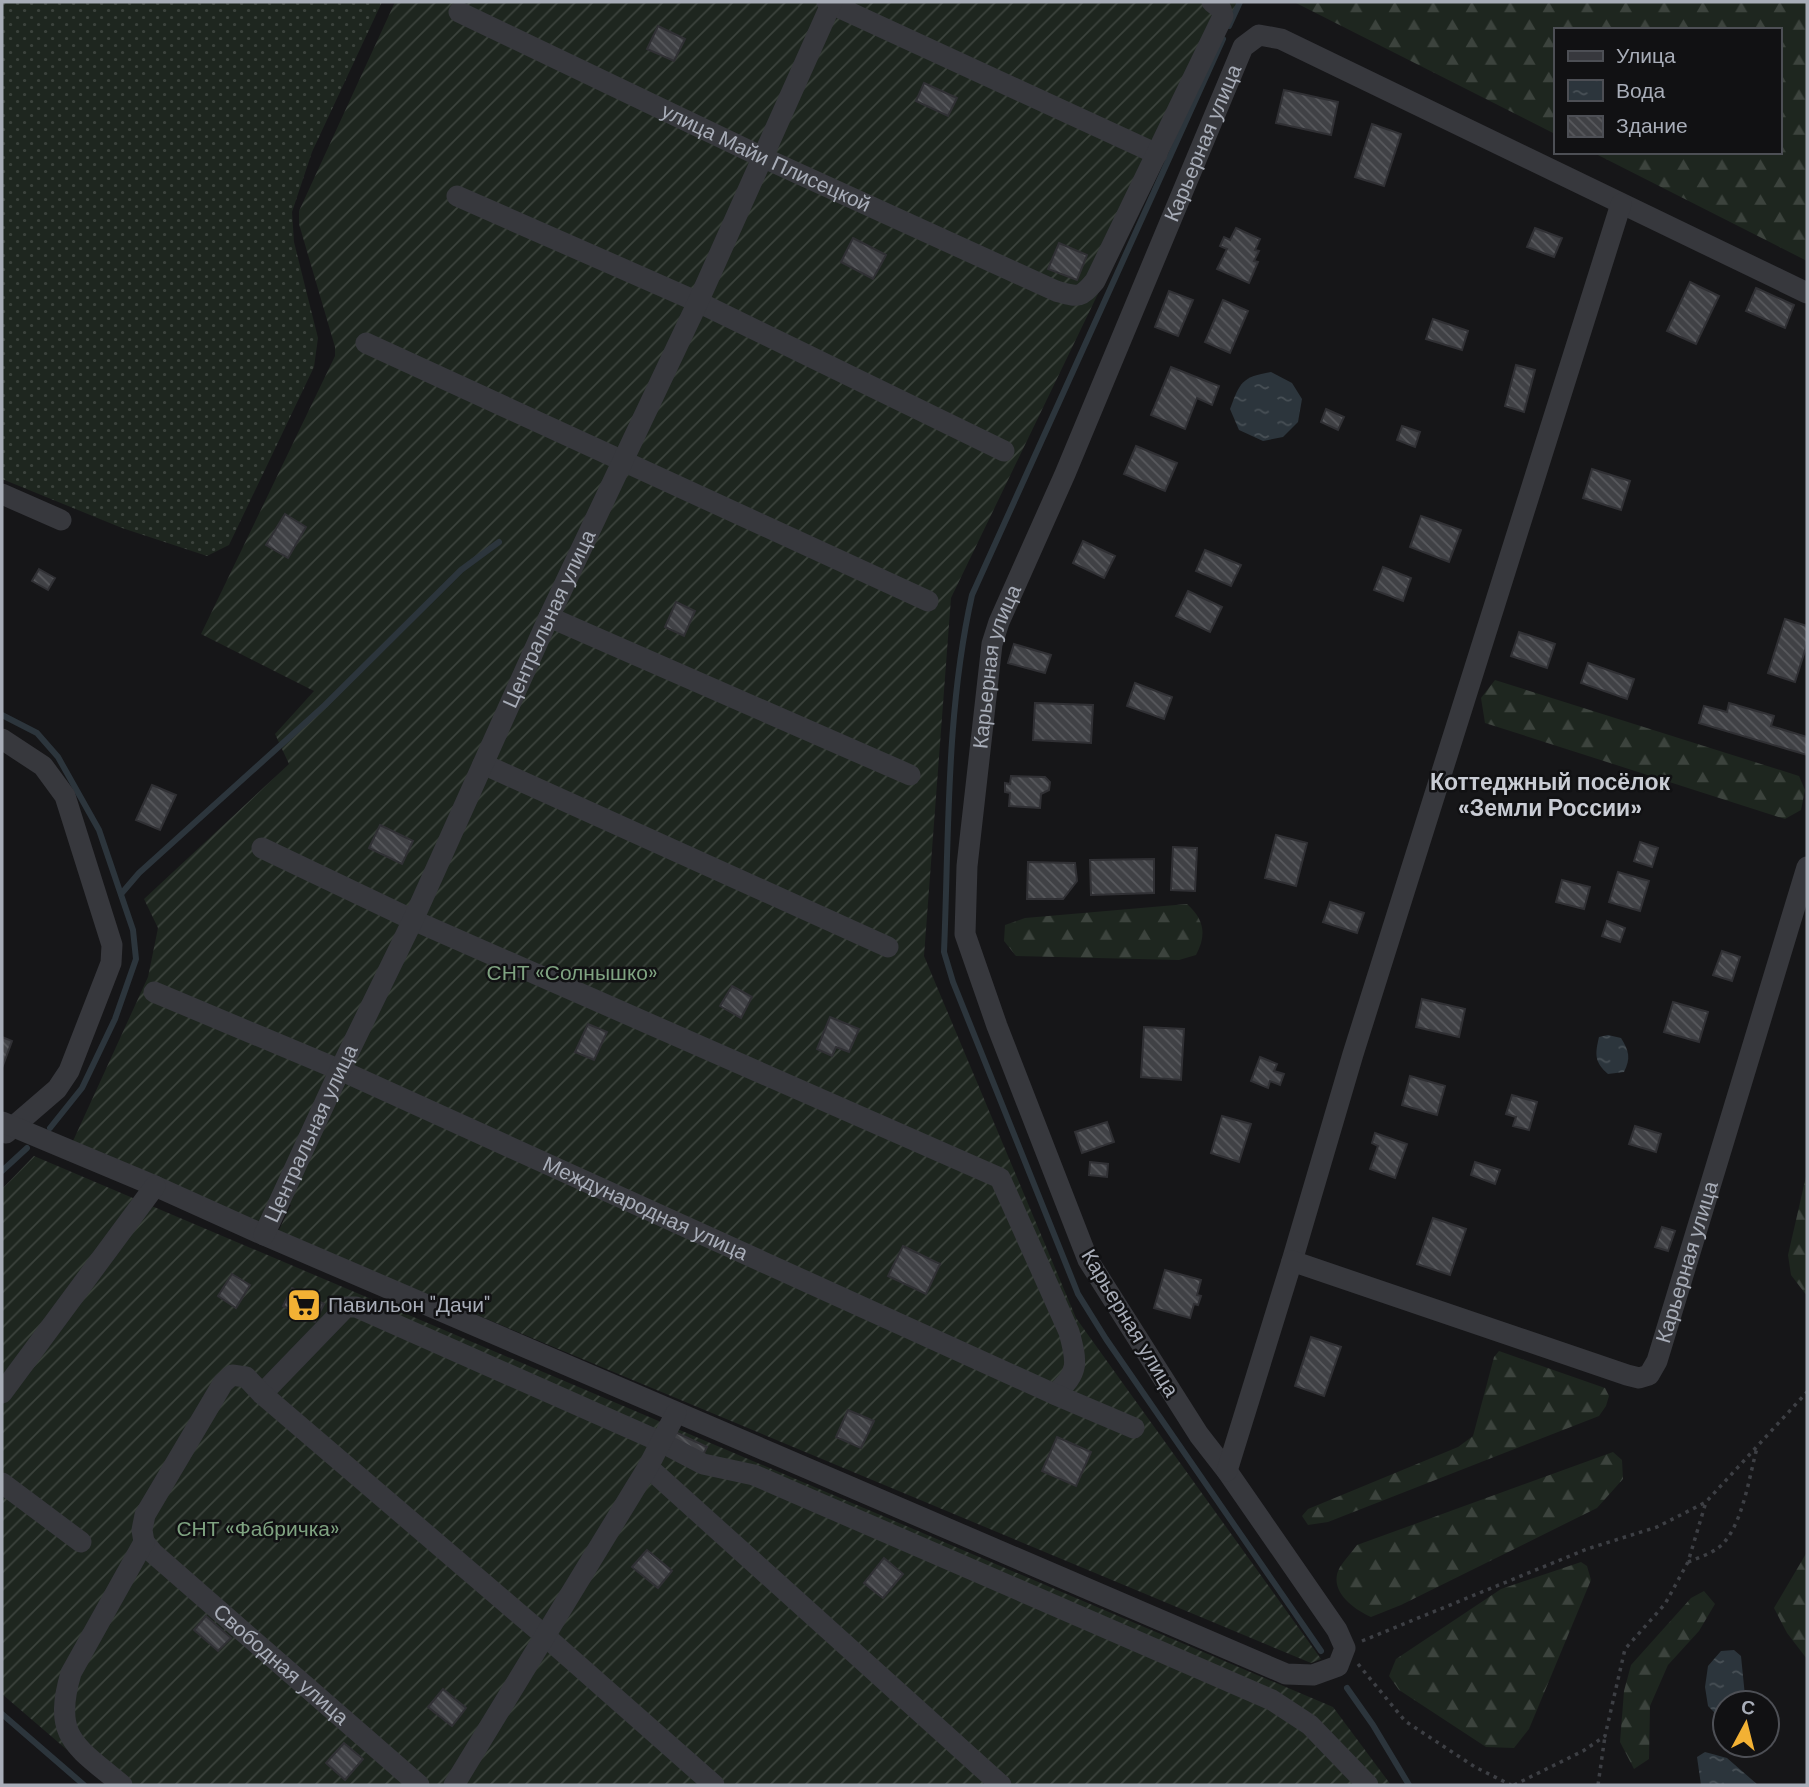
<svg xmlns="http://www.w3.org/2000/svg" width="1809" height="1787" font-family="'DM Sans',sans-serif">
<style>
.grass{fill:url(#grass-dots)}
.forest{fill:url(#forest-firs)}
.garden{fill:url(#garden-furrows)}
.water{fill:url(#water-ripples)}
.lines{fill:none;stroke-linecap:round;stroke-linejoin:round}
.stream{stroke:#2c353c;stroke-width:6}
.building{fill:url(#building-back-hatch);stroke:#303034;stroke-width:2}
.path{stroke:#3d3f44;stroke-width:3.5;stroke-dasharray:3.5 5;stroke-linecap:butt}
.minor{stroke:#37383d;stroke-width:21}
.labels{text-anchor:middle;dominant-baseline:central;stroke-width:5;stroke-linejoin:round;paint-order:stroke}
.street-label{font-size:21px;fill:#a8adb8;stroke:#111113}
.park-label{font-size:21px;fill:#7fa381;stroke:#111113}
.poi-label{font-size:21px;fill:#a8adb8;stroke:#111113;text-anchor:start}
.neighbourhood-label{font-size:23px;font-weight:bold;fill:#c9ccd4;stroke:#111113}
</style>
<defs>
<pattern id="grass-dots" width="8" height="8" patternUnits="userSpaceOnUse" patternTransform="scale(1.75)"><rect width="8" height="8" fill="#1e261f"/><path d="M2 2h.1M6 6h.1" fill="none" stroke="#3c433d" stroke-width="1.8" stroke-linecap="round"/></pattern>
<pattern id="forest-firs" width="22" height="20" patternUnits="userSpaceOnUse" patternTransform="scale(1.75)"><rect width="22" height="20" fill="#1e261f"/><path d="M5 1l3.5 6h-7zM16 11l3.5 6h-7z" fill="#3c433d"/></pattern>
<pattern id="garden-furrows" width="10" height="10" patternUnits="userSpaceOnUse" patternTransform="scale(1.75)"><rect width="10" height="10" fill="#1e261f"/><path d="M-1 1l2-2M0 10L10 0M9 11l2-2" fill="none" stroke="#3c433d"/></pattern>
<pattern id="water-ripples" width="26" height="14" patternUnits="userSpaceOnUse" patternTransform="scale(1.75)"><rect width="26" height="14" fill="#2c353c"/><path d="M2 4q2-2 4 0t4 0M15 11q2-2 4 0t4 0" fill="none" stroke="#485056"/></pattern>
<pattern id="building-back-hatch" width="6" height="6" patternUnits="userSpaceOnUse" patternTransform="scale(1.75)"><rect width="6" height="6" fill="#404145"/><path d="M-1 5l2 2M0 0l6 6M5-1l2 2" fill="none" stroke="#595a5e"/></pattern>
</defs>
<rect width="100%" height="100%" fill="#161618"/>
<path class="grass" d="M2 2H382L312 152 292 212 294 242 318 338 314 367 229 545 207 556 122 528 2 479Z"/>
<g class="forest">
<path d="M1294 2H1807V261L1592 152H1779V30H1555V134Z"/>
<path d="M1495 680 1799 776 1805 790 1801 810 1785 819 1485 723 1481 698Z"/>
<path d="M1187 904C1204 919 1207 935 1196 955L1179 960 1016 956 1004 941 1005 925 1025 918Z"/>
<path d="M1807 1172V1296L1791 1275 1788 1255Z"/>
<path d="M1499 1351 1605 1388 1609 1396 1606 1406 1599 1416 1328 1522 1308 1525 1302 1516 1308 1509 1458 1447 1473 1436 1494 1357Z"/>
<path d="M1613 1452 1622 1460 1623 1479 1597 1508 1401 1605 1371 1617C1353 1609 1327 1590 1340 1567 1345 1559 1352 1552 1357 1545Z"/>
<path d="M1807 1552V1659L1787 1633 1774 1608Z"/>
<path d="M1581 1562 1587 1566 1591 1580 1529 1729 1514 1748 1486 1747 1399 1690 1389 1676 1396 1659 1501 1589Z"/>
<path d="M1704 1591 1715 1604 1699 1631 1668 1665 1650 1706 1649 1759 1634 1769 1620 1742 1624 1691 1631 1665 1691 1598Z"/>
</g>
<g class="garden">
<path d="M395 2H1239L951 598 924 956 1076 1318 1321 1659 1311 1663 278 1232 291 1205 280 1200 258 1223 73 1141 148 977 158 928 144 899 289 764 275 734 314 691 201 634 335 356V347L299 224V211Z"/>
<path d="M34 1156 1333 1707 1391 1785H108L2 1694V1189Z"/>
</g>
<g class="water">
<path d="M1271 372 1292 383 1302 399 1298 422 1283 437 1263 441 1239 430 1230 409C1240 382 1242 377 1271 372Z"/>
<path d="M1608 1035 1621 1038C1629 1051 1631 1058 1624 1072L1608 1074C1594 1062 1595 1054 1599 1037Z"/>
<path d="M1734 1650 1741 1656 1745 1696 1741 1703H1725V1716L1719 1717 1708 1706 1705 1687 1708 1666 1721 1651Z"/>
<path d="M1705 1752 1727 1758 1758 1785H1701L1697 1757Z"/>
</g>
<g class="lines">
<g class="stream">
<path d="M1229 26 1240 2"/>
<path d="M1223 39 972 595C946 711 949 833 944 952L953 982 1078 1294 1106 1339 1321 1651"/>
<path d="M2 715 37 733 58 757 99 830 133 930 136 959 115 1019 82 1088 50 1128"/>
<path d="M121 894 139 873 325 705 461 570 499 542"/>
<path d="M2 1171 27 1148"/>
<path d="M1347 1688 1373 1725 1409 1785"/>
<path d="M2 1714 84 1785"/>
</g>
</g>
<g class="building">
<path d="M658 26 685 39 674 61 647 49Z"/>
<path d="M924 83 957 98 948 116 916 101Z"/>
<path d="M1284 90 1338 102 1331 135 1276 123Z"/>
<path d="M1372 124 1401 134 1384 186 1355 177Z"/>
<path d="M1236 228 1260 239 1255 250 1259 251 1254 261 1258 262 1249 283 1217 269 1227 249 1220 246 1224 237 1230 240Z"/>
<path d="M1535 228 1562 238 1554 257 1527 247Z"/>
<path d="M853 238 886 255 873 279 841 262Z"/>
<path d="M1059 243 1087 255 1077 280 1048 269Z"/>
<path d="M1690 282 1719 296 1696 344 1667 331Z"/>
<path d="M1756 288 1794 305 1785 328 1746 311Z"/>
<path d="M1169 291 1193 300 1178 336 1155 327Z"/>
<path d="M1223 300 1248 311 1230 353 1205 342Z"/>
<path d="M1433 319 1468 331 1462 350 1426 339Z"/>
<path d="M1516 365 1535 370 1524 412 1505 406Z"/>
<path d="M1171 367 1219 386 1212 405 1197 398 1185 429 1151 415Z"/>
<path d="M1326 409 1344 417 1338 430 1321 422Z"/>
<path d="M1402 426 1420 432 1415 447 1397 440Z"/>
<path d="M1136 446 1177 463 1165 491 1124 474Z"/>
<path d="M1592 469 1630 481 1621 510 1583 498Z"/>
<path d="M285 514 306 527 288 558 266 545Z"/>
<path d="M1421 516 1461 530 1449 562 1410 547Z"/>
<path d="M1083 541 1115 556 1104 578 1073 563Z"/>
<path d="M1205 550 1241 565 1231 586 1196 571Z"/>
<path d="M1383 567 1411 578 1403 601 1374 590Z"/>
<path d="M39 569 55 578 48 590 32 581Z"/>
<path d="M1188 591 1222 607 1210 632 1176 616Z"/>
<path d="M676 602 695 611 684 636 665 627Z"/>
<path d="M1785 619 1807 626V644L1795 682 1768 673Z"/>
<path d="M1519 632 1555 644 1547 668 1511 656Z"/>
<path d="M1014 644 1051 655 1045 673 1008 663Z"/>
<path d="M1588 663 1634 679 1627 699 1581 683Z"/>
<path d="M1135 683 1172 697 1164 719 1127 706Z"/>
<path d="M1035 703 1093 705 1091 743 1033 740Z"/>
<path d="M1729 703 1774 716 1771 726 1807 737V755L1699 723 1704 706 1727 712Z"/>
<path d="M1011 776 1045 777 1050 782 1049 790 1041 794 1040 808 1009 806 1010 793 1005 792V783L1010 784Z"/>
<path d="M152 785 176 795 160 830 136 820Z"/>
<path d="M380 825 413 841 402 864 369 848Z"/>
<path d="M1276 835 1307 843 1296 886 1265 878Z"/>
<path d="M1640 842 1658 848 1652 867 1634 861Z"/>
<path d="M1173 847 1197 848 1195 891 1171 890Z"/>
<path d="M1154 859V893L1091 895 1090 860Z"/>
<path d="M1028 862 1075 863 1077 881 1063 899H1027Z"/>
<path d="M1618 872 1649 881 1640 911 1609 902Z"/>
<path d="M1562 880 1590 887 1584 909 1556 902Z"/>
<path d="M1330 902 1364 913 1357 933 1323 922Z"/>
<path d="M1607 921 1625 928 1620 942 1602 936Z"/>
<path d="M1722 951 1740 957 1732 981 1713 975Z"/>
<path d="M732 986 752 997 741 1018 720 1006Z"/>
<path d="M1422 999 1465 1009 1459 1037 1416 1027Z"/>
<path d="M1673 1002 1708 1012 1699 1042 1664 1032Z"/>
<path d="M830 1017 859 1029 849 1052 836 1047 832 1056 817 1049Z"/>
<path d="M588 1024 607 1032 594 1060 575 1052Z"/>
<path d="M1144 1027 1184 1029 1181 1080 1141 1077Z"/>
<path d="M2 1037 12 1041 2 1068Z"/>
<path d="M1260 1057 1277 1064 1274 1071 1284 1074 1280 1085 1270 1081 1268 1088 1251 1081Z"/>
<path d="M1410 1076 1445 1086 1437 1115 1402 1105Z"/>
<path d="M1512 1095 1537 1102 1529 1130 1513 1126 1516 1117 1506 1114Z"/>
<path d="M1222 1116 1251 1124 1239 1162 1211 1153Z"/>
<path d="M1107 1122 1114 1142 1082 1153 1075 1132Z"/>
<path d="M1635 1126 1661 1134 1656 1152 1629 1144Z"/>
<path d="M1375 1133 1407 1144 1395 1178 1370 1169 1378 1146 1372 1143Z"/>
<path d="M1090 1162 1108 1164 1107 1177 1089 1175Z"/>
<path d="M1475 1162 1500 1170 1495 1184 1471 1175Z"/>
<path d="M1433 1218 1466 1229 1450 1275 1417 1264Z"/>
<path d="M1662 1227 1675 1231 1668 1251 1655 1247Z"/>
<path d="M903 1246 940 1264 926 1294 888 1276Z"/>
<path d="M1165 1270 1201 1280 1197 1295 1201 1296 1198 1305 1194 1304 1190 1318 1154 1308Z"/>
<path d="M232 1274 250 1285 236 1308 218 1296Z"/>
<path d="M292 1288 324 1304 315 1322 283 1306Z"/>
<path d="M1311 1337 1341 1347 1324 1396 1295 1386Z"/>
<path d="M848 1410 874 1421 861 1448 836 1437Z"/>
<path d="M675 1432 707 1447 702 1457 670 1442Z"/>
<path d="M1057 1437 1091 1452 1076 1486 1042 1471Z"/>
<path d="M647 1550 672 1571 658 1588 632 1567Z"/>
<path d="M884 1558 903 1574 883 1598 864 1583Z"/>
<path d="M206 1616 231 1638 218 1651 194 1630Z"/>
<path d="M443 1689 466 1708 452 1726 428 1707Z"/>
<path d="M344 1743 363 1759 345 1780 326 1763Z"/>
</g>
<g class="lines">
<g class="path">
<path d="M1688 1562C1698 1558 1710 1554 1718 1548 1742 1530 1749 1477 1757 1448"/>
<path d="M1362 1641 1587 1549 1657 1527 1706 1502 1807 1392"/>
<path d="M1358 1664 1405 1721 1475 1767 1511 1785"/>
<path d="M1514 1785 1583 1751 1605 1736 1625 1649 1665 1604 1688 1562 1706 1502"/>
<path d="M1598 1785 1605 1736"/>
</g>
<g class="minor">
<path d="M827 2 1157 154"/>
<path id="s1" d="M459 12 764 158 1056 291C1078 297 1080 299 1095 281L1223 16 1221 9 1212 2"/>
<path d="M457 196 698 302 1004 451"/>
<path d="M366 343 928 601"/>
<path d="M2 494 61 520"/>
<path d="M549 617 910 775"/>
<path d="M2 739 43 766 65 796 112 945 111 963 69 1071 57 1089 6 1133"/>
<path d="M483 764 888 947"/>
<path d="M262 848 413 920 1000 1178 1069 1332C1077 1361 1080 1374 1054 1394"/>
<path id="s2" d="M154 992 340 1070 1054 1394 1134 1428"/>
<path id="s3" d="M2 1122 155 1186 264 1235 1286 1674 1313 1675 1338 1666 1345 1648 1337 1630 1227 1471 1199 1435 1088 1260 997 1026 965 934 967 866 992 644 999 622 1065 474 1243 47 1259 35 1281 39 1807 293"/>
<path id="s4" d="M264 1235 340 1070 413 920 549 617 698 302 832 2"/>
<path d="M1292 1261 1353 1054 1621 204"/>
<path d="M2 1393 155 1186"/>
<path d="M262 1394 346 1307H356L661 1442 703 1464 754 1475 1272 1700 1310 1725 1368 1785"/>
<path d="M648 1467 1001 1785"/>
<path id="s5" d="M1227 1471 1292 1261 1627 1375 1639 1378 1649 1375 1657 1361 1807 867"/>
<path d="M2 1483 81 1542"/>
<path id="s6" d="M144 1542 153 1553 419 1785"/>
<path d="M122 1785C76 1746 52 1738 71 1673L144 1542 142 1530 145 1515 223 1383 232 1375 246 1377 262 1394 545 1636 714 1785"/>
<path d="M454 1785 648 1467 676 1413"/>
</g>
</g>
<defs>
<g id="supermarket-square" transform="scale(1.75)"><rect x="-9" y="-9" width="18" height="18" rx="4" fill="#f2b134" stroke="#111113"/><path d="M-6-5.5h2.5l.6 2H6L4.5 2H-2.5L-4.4-4H-6ZM-1.5 3.2a1.3 1.3 0 1 0 .1 0ZM3 3.2a1.3 1.3 0 1 0 .1 0Z" fill="#111"/></g>
</defs>
<g fill-rule="evenodd">
<use href="#supermarket-square" x="304" y="1305"/>
</g>
<g class="labels">
<g class="street-label">
<text stroke="none"><textPath href="#s3" startOffset="3120">Карьерная улица</textPath></text>
<text stroke="none"><textPath href="#s1" startOffset="340">улица Майи Плисецкой</textPath></text>
<text stroke="none"><textPath href="#s4" startOffset="679">Центральная улица</textPath></text>
<text stroke="none"><textPath href="#s3" startOffset="2555">Карьерная улица</textPath></text>
<text stroke="none"><textPath href="#s4" startOffset="112">Центральная улица</textPath></text>
<text stroke="none"><textPath href="#s2" startOffset="537">Международная улица</textPath></text>
<text stroke="none"><textPath href="#s5" startOffset="716">Карьерная улица</textPath></text>
<text transform="translate(1130 1323) rotate(59)">Карьерная улица</text>
<text stroke="none"><textPath href="#s6" startOffset="184">Свободная улица</textPath></text>
</g>
<g class="park-label">
<text x="572" y="973">СНТ «Солнышко»</text>
<text x="258" y="1529">СНТ «Фабричка»</text>
</g>
<g class="poi-label">
<text x="328" y="1305">Павильон "Дачи"</text>
</g>
<g class="neighbourhood-label">
<text x="1550" y="782">Коттеджный посёлок<tspan x="1550" dy="26">«Земли России»</tspan></text>
</g>
</g>
<rect width="1809" height="1787" fill="none" stroke="#a8adb8" stroke-width="7"/>
<rect x="1554" y="28" width="228" height="126" fill="#111113" stroke="#4d4f55" stroke-width="2"/>
<rect x="1568" y="51" width="35" height="10" fill="#37383d" stroke="#4d4f55" stroke-width="2"/>
<text x="1616" y="63" font-size="21" fill="#a8adb8">Улица</text>
<rect x="1568" y="80" width="35" height="21" fill="url(#water-ripples)" stroke="#4d4f55" stroke-width="2"/>
<text x="1616" y="98" font-size="21" fill="#a8adb8">Вода</text>
<rect x="1568" y="116" width="35" height="21" fill="url(#building-back-hatch)" stroke="#4d4f55" stroke-width="2"/>
<text x="1616" y="133" font-size="21" fill="#a8adb8">Здание</text>
<g transform="translate(1746 1724) rotate(7)"><circle r="33" fill="#111113" stroke="#4d4f55" stroke-width="2"/>
<path d="M0-5L12 26L0 18L-12 26Z" fill="#f2b134"/>
<text y="-10" font-size="19" font-weight="bold" text-anchor="middle" fill="#a8adb8">С</text>
</g>
</svg>
